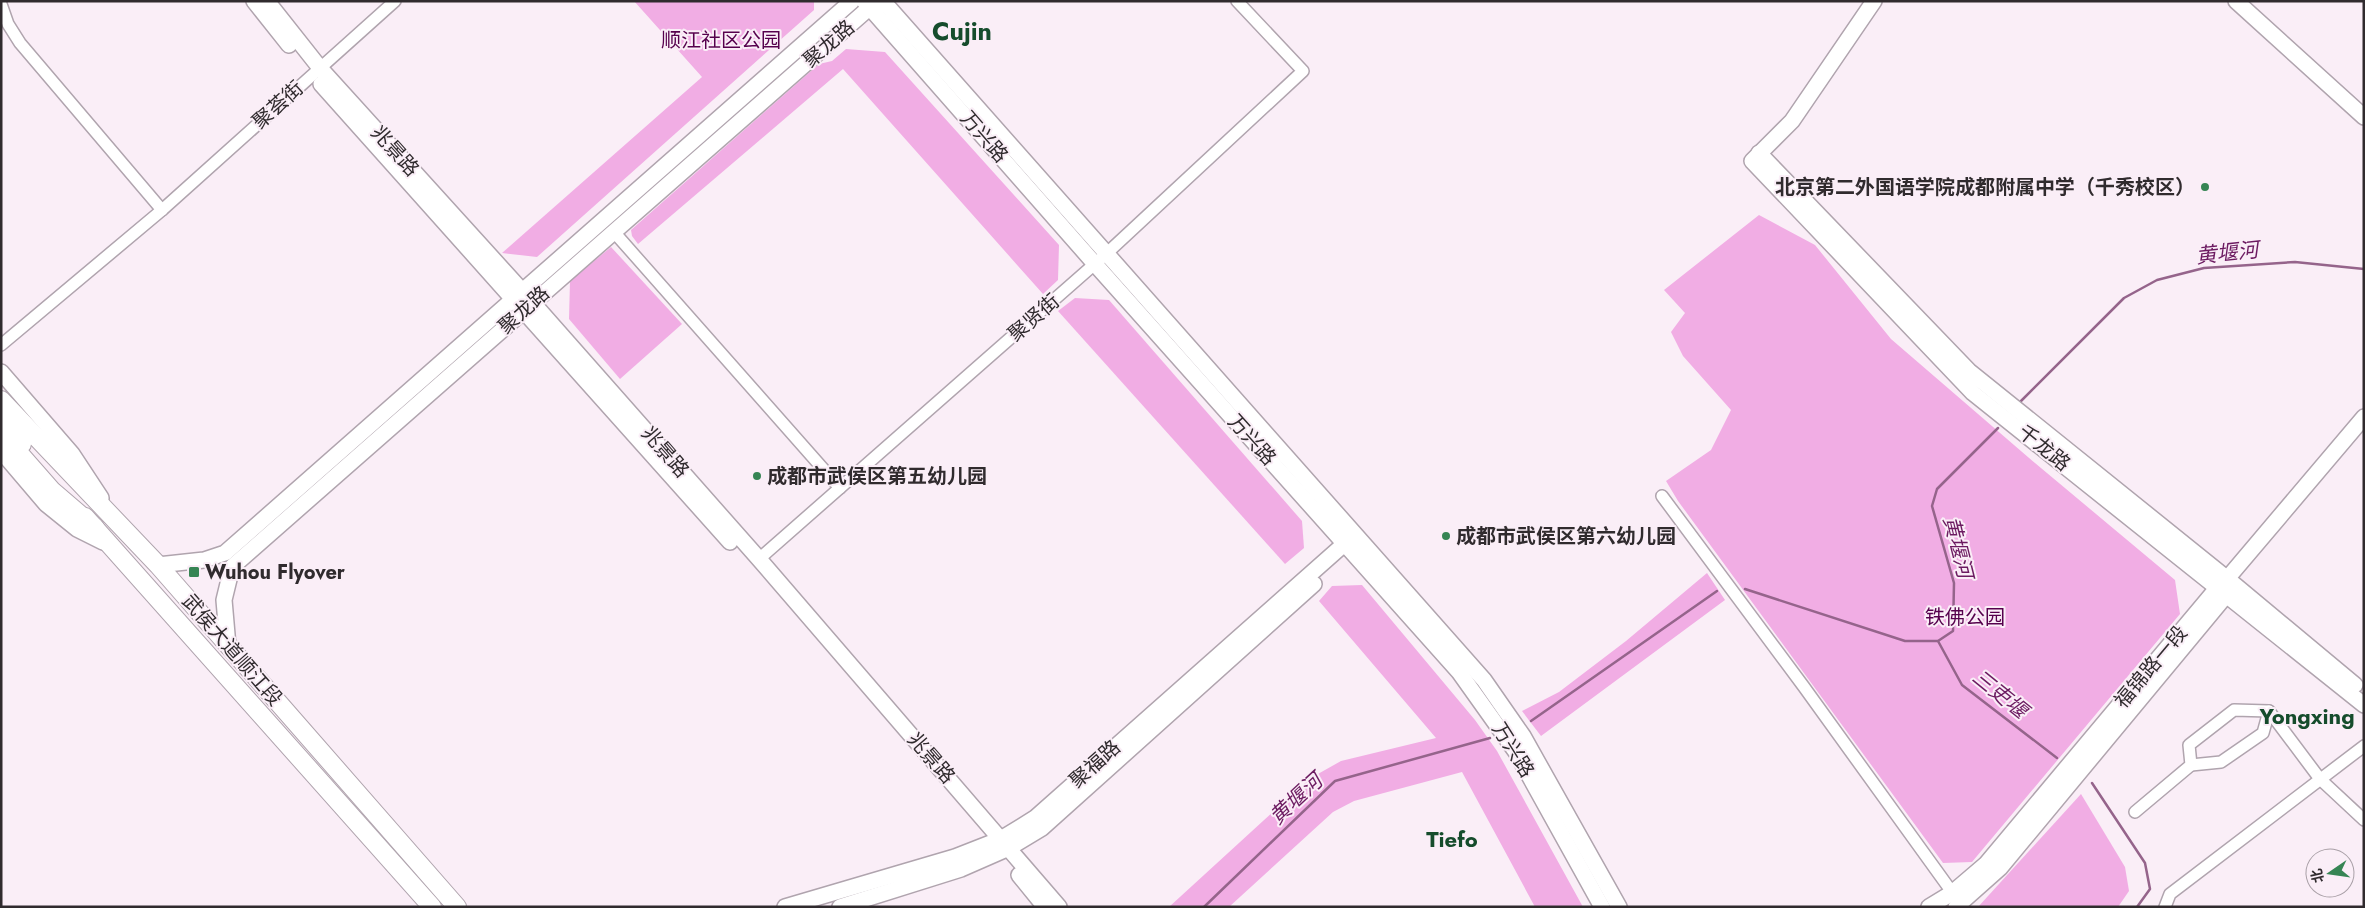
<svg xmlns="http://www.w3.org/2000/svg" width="2365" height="908" font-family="Jost,'Noto Sans SC',sans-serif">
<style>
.park{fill:#f1ade4}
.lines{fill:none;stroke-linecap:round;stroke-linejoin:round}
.stream{stroke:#95648b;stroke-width:2.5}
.street-casing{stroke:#b0a4ae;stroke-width:14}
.secondary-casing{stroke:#b0a4ae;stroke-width:18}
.primary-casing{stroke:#b0a4ae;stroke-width:20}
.highway-casing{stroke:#b0a4ae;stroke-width:22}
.street{stroke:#fff;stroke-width:11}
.secondary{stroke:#fff;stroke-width:15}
.primary{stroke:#fff;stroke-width:18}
.highway{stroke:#fff;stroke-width:20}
.poi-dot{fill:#368554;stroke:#faeef7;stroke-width:2}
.labels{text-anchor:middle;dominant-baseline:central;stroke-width:4;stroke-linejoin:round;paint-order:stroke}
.park-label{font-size:20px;fill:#56004d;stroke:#faeef7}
.street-label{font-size:20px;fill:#302b2e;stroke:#faeef7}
.poi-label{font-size:20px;font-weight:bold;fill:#302b2e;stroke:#faeef7;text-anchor:start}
.water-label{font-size:21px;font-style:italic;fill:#6c1b61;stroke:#faeef7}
.quarter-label{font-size:22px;font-weight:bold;fill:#154c2c;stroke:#faeef7}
.district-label{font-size:25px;font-weight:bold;fill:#154c2c;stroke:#faeef7}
</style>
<rect width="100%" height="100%" fill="#faeef7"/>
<g class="park">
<path d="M634 1H814V10L537 257 502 253 702 77Z"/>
<path d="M846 49 885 52 1059 245 1058 280 1043 294 843 69 638 244 632 236 631 230 819 64 832 61Z"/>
<path d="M1759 215 1815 245 1891 339 2035 463 2175 580 2180 614 1972 862 1943 863 1678 501 1666 481 1711 450 1731 410 1683 356 1671 332 1685 313 1664 290Z"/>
<path d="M611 247 682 324 620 379 569 319 570 281Z"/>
<path d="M1075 298 1109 300 1302 521 1304 548 1285 564 1058 311Z"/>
<path d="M1707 573 1725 600 1541 736 1522 711 1559 692 1626 641Z"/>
<path d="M1362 585 1475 720 1497 751 1583 907H1535L1462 772 1354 801 1333 812 1229 907H1169L1309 779 1341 761 1436 738 1319 601 1332 586Z"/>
<path d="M2081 794 2125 867 2129 891 2118 907H1978Z"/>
</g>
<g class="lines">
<g class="stream">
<path d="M2021 401 2124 298 2157 280 2204 268 2295 262 2364 269"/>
<path d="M1745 589 1905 641H1938L1953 631 1954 583 1932 506 1937 489 1998 428"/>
<path d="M1938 641 1962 685 2057 758"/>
<path d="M1531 721 1717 591"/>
<path d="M2092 783 2145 863 2150 889 2137 907"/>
<path d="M1204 907 1335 781 1490 738"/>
</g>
<g class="street-casing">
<g id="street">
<path d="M1 4 8 24 20 43 162 210"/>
<path d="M614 232 840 488"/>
<path d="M1 345 162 210 395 1"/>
<path d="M1662 496 1804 687 1957 899"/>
<path d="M759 559 1106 254 1303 71 1237 1"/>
<path d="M2191 765 2221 762 2263 733 2269 711"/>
<path d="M2135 812 2191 765 2189 745 2234 710 2269 711 2320 779 2364 820"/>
<path d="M2165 907 2170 894 2364 746"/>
</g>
</g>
<g class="secondary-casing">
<g id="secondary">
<path d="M254 1 289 45"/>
<path d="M267 1 320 68 533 303 759 559 1059 907"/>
<path d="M864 1 1095 264 1459 672 1516 752 1602 907"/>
<path d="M883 1 1484 680 1523 736 1619 907"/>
<path d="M1874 1 1792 121 1752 161 1973 393 2364 705"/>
<path d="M2236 1 2364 117"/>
<path d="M321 84 730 542"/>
<path d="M1759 153 1969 371 2235 585 2355 685"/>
<path d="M1 372 72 454 101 498"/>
<path d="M1 451 46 504 77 529 103 542"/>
<path d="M158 565 204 560 225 553 852 1"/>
<path d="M228 646 224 600 232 567 877 1"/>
<path d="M1019 875 1045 907"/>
<path d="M785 907 955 857 1001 839 1035 818 1351 538"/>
<path d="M840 907 961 869 1009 848 1042 828 1314 584"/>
<path d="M1929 907 1952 893 1986 864 2218 587 2226 580 2364 417"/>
<path d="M1956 907 2000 868 2233 587"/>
</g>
</g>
<g class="primary-casing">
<g id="primary">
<path d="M1 400 158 565 457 907"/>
<path d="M1 420 22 444"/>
<path d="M85 517 432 907"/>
</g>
</g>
<g class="highway-casing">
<path id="highway" d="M1 434 51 491 94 528"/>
</g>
<use href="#street" class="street"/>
<use href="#secondary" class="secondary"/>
<use href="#primary" class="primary"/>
<use href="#highway" class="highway"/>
</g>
<g class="poi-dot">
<circle cx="2205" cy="187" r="5"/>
<circle cx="757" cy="476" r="5"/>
<circle cx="1446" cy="536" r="5"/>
<rect x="188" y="566" width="12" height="12" rx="2.5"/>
</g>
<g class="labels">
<g class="park-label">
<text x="721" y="40">顺江社区公园</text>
<text x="1965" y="617">铁佛公园</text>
</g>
<g class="street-label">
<text transform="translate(829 44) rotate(-41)">聚龙路</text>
<text transform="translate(278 105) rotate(-42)">聚荟街</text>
<text transform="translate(984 137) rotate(49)">万兴路</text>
<text transform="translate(395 151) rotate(48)">兆景路</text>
<text transform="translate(524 310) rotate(-42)">聚龙路</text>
<text transform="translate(1034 318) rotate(-41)">聚贤街</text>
<text transform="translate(1252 440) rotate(48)">万兴路</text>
<text transform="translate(2044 448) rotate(39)">千龙路</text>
<text transform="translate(665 452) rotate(49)">兆景路</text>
<text transform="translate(232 650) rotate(49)">武侯大道顺江段</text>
<text transform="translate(2151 667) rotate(-50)">福锦路一段</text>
<text transform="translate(1513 750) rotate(58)">万兴路</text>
<text transform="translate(931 758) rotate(49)">兆景路</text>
<text transform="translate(1095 764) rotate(-42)">聚福路</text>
</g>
<g class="poi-label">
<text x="2195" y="187" text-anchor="end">北京第二外国语学院成都附属中学（千秀校区）</text>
<text x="767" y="476">成都市武侯区第五幼儿园</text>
<text x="1456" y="536">成都市武侯区第六幼儿园</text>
<text x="205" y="572">Wuhou Flyover</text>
</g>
<g class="water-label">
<text transform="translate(2227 253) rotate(-6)">黄堰河</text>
<text transform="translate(1958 547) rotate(76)">黄堰河</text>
<text transform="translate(2000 694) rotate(39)">三吏堰</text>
<text transform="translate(1296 799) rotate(-43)">黄堰河</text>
</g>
<g class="quarter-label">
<text x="2307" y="716">Yongxing</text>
<text x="1452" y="839">Tiefo</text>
</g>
<g class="district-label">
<text x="962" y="31">Cujin</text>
</g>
</g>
<rect width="2365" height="908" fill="none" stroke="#302b2e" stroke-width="5"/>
<g transform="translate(2330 873) rotate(257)"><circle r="24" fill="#faeef7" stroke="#a9a0a7"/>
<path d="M0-4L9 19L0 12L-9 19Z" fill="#368554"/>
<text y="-8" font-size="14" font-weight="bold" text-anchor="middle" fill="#302b2e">北</text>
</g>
</svg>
